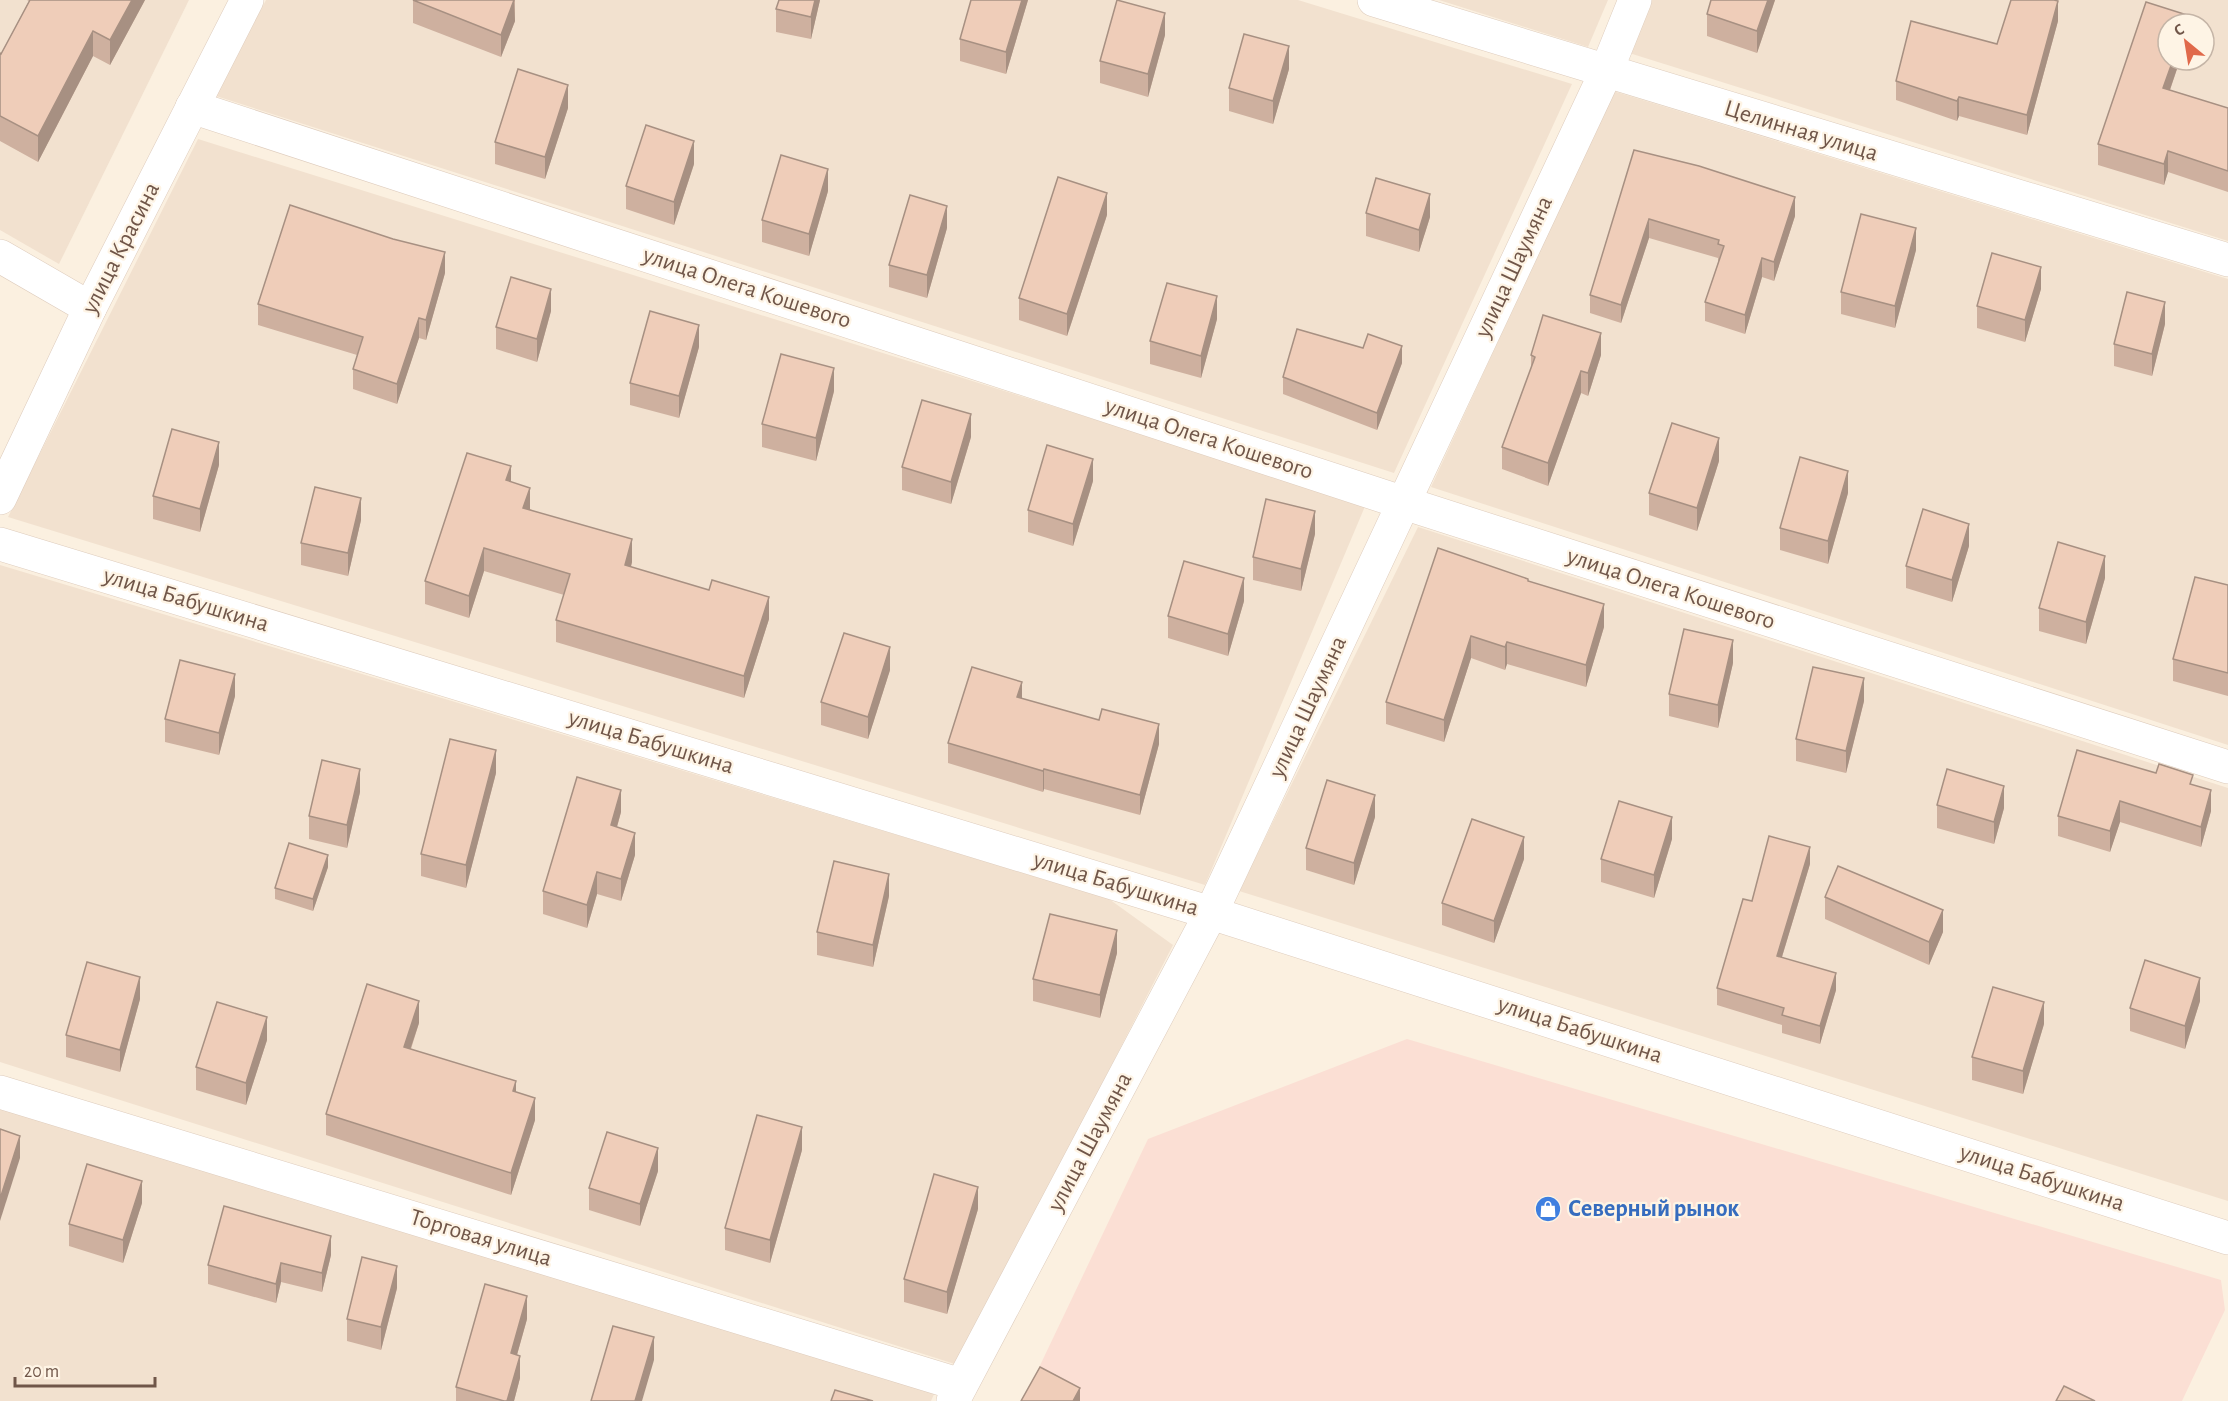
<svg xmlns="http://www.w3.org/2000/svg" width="2228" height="1401" font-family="'Alegreya Sans',sans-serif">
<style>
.residential{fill:#f2e1cf;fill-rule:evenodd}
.commercial{fill:#fbdfd4}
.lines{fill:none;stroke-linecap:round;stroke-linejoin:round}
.minor-casing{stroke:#deccbd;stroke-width:34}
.minor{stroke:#fff;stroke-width:33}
.wall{fill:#ceb09f}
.shaded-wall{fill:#a79082}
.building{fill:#efcdb9;stroke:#a79082;stroke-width:1.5}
.labels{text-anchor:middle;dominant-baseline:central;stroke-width:4.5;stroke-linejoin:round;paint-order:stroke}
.street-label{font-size:24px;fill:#705649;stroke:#fef4e5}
.shop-label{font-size:24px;font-weight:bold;fill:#366cbe;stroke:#fef4e5;text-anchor:start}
</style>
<rect width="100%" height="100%" fill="#fbf0e0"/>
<g class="residential">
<path d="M0 0H189L59 264 0 230Z"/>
<path d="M266 0H1298L1572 84 1394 473 216 96Z"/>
<path d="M1439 0H1608L1588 47Z"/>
<path d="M1649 0H2228V241L1626 52ZM2168 24H2204V60H2168Z"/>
<path d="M1613 91 2228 279V745L1431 487Z"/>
<path d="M198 139 1366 504 1205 885 8 517Z"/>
<path d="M1418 527 2228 788V1201L1239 891Z"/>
<path d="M0 565 1109 899 1173 945 958 1365 0 1062Z"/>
<path d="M0 1105 935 1392 931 1401H0Z"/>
</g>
<path class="commercial" d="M1407 1039 2221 1280 2225 1310 2182 1401H1023L1148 1139Z"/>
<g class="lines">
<g class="minor-casing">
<g id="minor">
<path d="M1374 0 2228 260"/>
<path d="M192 107 1404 503 2228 767"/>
<path d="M0 256 90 308"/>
<path d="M0 498 90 308 247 0"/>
<path d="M0 544 1211 913 2228 1238"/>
<path d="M0 1092 961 1385"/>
<path d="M953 1401 1211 913 1606 72 1635 0"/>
</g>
</g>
<use href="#minor" class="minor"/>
</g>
<g class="wall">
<path d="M27 0H145L110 65 93 56 38 162 0 141V53L1 54 29 1Z"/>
<path d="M413 0H515V21L501 57 413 23Z"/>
<path d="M779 0H820L811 39 776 32V9Z"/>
<path d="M971 0H1028L1006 74 960 61V39Z"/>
<path d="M1775 0 1757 53 1707 36V14Z"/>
<path d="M2058 21 2027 135 1959 116 1957 121 1896 100V81Z"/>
<path d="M2187 24 2168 60H2180L2170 90 2228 108V192L2168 172 2164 185 2098 165V144Z"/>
<path d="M1165 35 1148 97 1100 83V61Z"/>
<path d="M1289 69 1273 124 1229 111V88Z"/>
<path d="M568 108 545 179 495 164V142Z"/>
<path d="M1634 150 1795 216 1774 281 1762 277 1745 334 1705 321V302L1718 263V258L1649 238 1621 323 1590 313V295Z"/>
<path d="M694 164 674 225 626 209V186Z"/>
<path d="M828 191 809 256 762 242V220Z"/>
<path d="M1366 213 1430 217 1419 252 1366 236Z"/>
<path d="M1107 215 1067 336 1019 320V298Z"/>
<path d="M947 228 927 298 889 287V265Z"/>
<path d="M1916 250 1895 328 1841 314V292Z"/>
<path d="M445 273 426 340 419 338 397 404 353 389V369L357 355 258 325V304Z"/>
<path d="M2041 289 2025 342 1977 328V306Z"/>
<path d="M551 311 537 362 496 349V327Z"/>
<path d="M1217 319 1201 378 1150 364V341Z"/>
<path d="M2165 324 2152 376 2114 366V344Z"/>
<path d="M699 347 679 418 630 405V383Z"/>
<path d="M1363 348 1402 363 1377 430 1283 394V377Z"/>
<path d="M1531 355H1601L1588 396 1581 393 1548 486 1502 469V447L1531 368Z"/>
<path d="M834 391 816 461 762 447V424Z"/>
<path d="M971 437 951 504 902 490V467Z"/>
<path d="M1719 461 1697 531 1649 515V493Z"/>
<path d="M219 465 200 532 153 519V496Z"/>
<path d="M1093 481 1073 546 1028 532V510Z"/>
<path d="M511 482 530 509 632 562 631 567 769 619 744 698 556 642V620L564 595 484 571 469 618 425 604V581Z"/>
<path d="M1848 493 1828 564 1780 550V528Z"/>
<path d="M361 520 348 576 301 565V543Z"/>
<path d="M1315 534 1301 591 1253 580V557Z"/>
<path d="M1969 546 1952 602 1906 588V566Z"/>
<path d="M2105 578 2086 644 2039 631V608Z"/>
<path d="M1528 581 1604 627 1586 687 1507 664 1505 670 1471 658 1444 742 1386 724V702Z"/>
<path d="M2228 585V696L2173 681V659Z"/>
<path d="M1244 601 1228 656 1168 638V616Z"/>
<path d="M1733 663 1718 728 1669 716V694Z"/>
<path d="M890 670 868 739 821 725V702Z"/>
<path d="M235 696 219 755 165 742V719Z"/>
<path d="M1022 699 1099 720 1159 744 1140 815 1044 789 1043 792 948 763V743Z"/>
<path d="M1864 701 1846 773 1796 761V739Z"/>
<path d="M496 773 466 888 421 876V854Z"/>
<path d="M2193 785 2211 811 2201 847 2120 822 2110 852 2058 836V816Z"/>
<path d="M360 792 347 848 309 839V816Z"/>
<path d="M1937 805 2004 808 1994 844 1937 828Z"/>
<path d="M621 812 617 827 635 855 621 901 597 894 587 928 543 914V891Z"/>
<path d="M1375 817 1354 885 1306 870V848Z"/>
<path d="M1672 839 1654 898 1601 882V859Z"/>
<path d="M1524 859 1494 943 1442 925V903Z"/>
<path d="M1810 864 1782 957 1836 990 1820 1044 1782 1033V1025L1717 1005V988L1752 901Z"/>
<path d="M328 867 313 911 275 899V888Z"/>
<path d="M889 896 873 967 817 955V932Z"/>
<path d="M1825 897 1943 932 1929 965 1825 919Z"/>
<path d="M1117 953 1100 1018 1033 1001V979Z"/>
<path d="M140 999 120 1072 66 1057V1035Z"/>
<path d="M2200 1001 2185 1049 2130 1031V1008Z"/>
<path d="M419 1023 411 1049 516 1092 535 1120 511 1195 326 1135V1114Z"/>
<path d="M2044 1024 2023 1094 1972 1080V1057Z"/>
<path d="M267 1040 246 1105 196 1090V1067Z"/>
<path d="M802 1150 770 1263 725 1250V1228Z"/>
<path d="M658 1171 640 1226 589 1210V1188Z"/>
<path d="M142 1203 123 1263 69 1246V1224Z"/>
<path d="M978 1209 947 1314 904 1302V1279Z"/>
<path d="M331 1255 322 1292 281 1282 276 1303 208 1284V1265Z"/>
<path d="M397 1288 381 1350 347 1341V1319Z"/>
<path d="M527 1319 517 1355 520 1378 514 1401H456V1387Z"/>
</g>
<g class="shaded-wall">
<path d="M132 0H145L110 65V40Z"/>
<path d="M514 0 515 21 501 57V35Z"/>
<path d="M815 0H820L811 39V17Z"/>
<path d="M1022 0H1028L1006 74V52Z"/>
<path d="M1768 0H1775L1757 53V31Z"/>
<path d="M2058 1V21L2027 135V115Z"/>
<path d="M1165 13V35L1148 97V74Z"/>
<path d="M93 31V56L38 162V136Z"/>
<path d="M1289 46V69L1273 124V101Z"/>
<path d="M2173 60H2180L2163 110V88Z"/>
<path d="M568 85V108L545 179V157Z"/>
<path d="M1959 97V116L1957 121V101Z"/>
<path d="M694 141V164L674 225V202Z"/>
<path d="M2168 151V172L2164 185V164Z"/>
<path d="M828 169V191L809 256V234Z"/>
<path d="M1107 193V215L1067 336V314Z"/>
<path d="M1430 194V217L1419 252V230Z"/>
<path d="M1795 197V216L1774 281V262Z"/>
<path d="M947 206V228L927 298V275Z"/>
<path d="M1649 219V238L1621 323V305Z"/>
<path d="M1916 228V250L1895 328V306Z"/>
<path d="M445 252V273L426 340V320Z"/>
<path d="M1762 258V277L1745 334V315Z"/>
<path d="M2041 267V289L2025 342V320Z"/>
<path d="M551 289V311L537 362V339Z"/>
<path d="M1217 296V319L1201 378V356Z"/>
<path d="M2165 302V324L2152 376V354Z"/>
<path d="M419 318V338L397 404V384Z"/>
<path d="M699 325V347L679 418V396Z"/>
<path d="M1601 333V355L1588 396V373Z"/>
<path d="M1402 346V363L1377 430V413Z"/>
<path d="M834 368V391L816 461V438Z"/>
<path d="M1581 371V393L1548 486V463Z"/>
<path d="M971 414V437L951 504V482Z"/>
<path d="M1719 438V461L1697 531V508Z"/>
<path d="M219 442V465L200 532V509Z"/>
<path d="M1093 459V481L1073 546V524Z"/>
<path d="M511 466V489L506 480Z"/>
<path d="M1848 471V493L1828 564V541Z"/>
<path d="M530 488V511L523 508Z"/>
<path d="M361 498V520L348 576V553Z"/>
<path d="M1315 511V534L1301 591V569Z"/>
<path d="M1969 524V546L1952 602V580Z"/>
<path d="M632 539V562L625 588V565Z"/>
<path d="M484 548V571L469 618V596Z"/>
<path d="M2105 556V578L2086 644V622Z"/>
<path d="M1244 578V601L1228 656V634Z"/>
<path d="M769 597V619L744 698V676Z"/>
<path d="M1604 604V627L1586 687V665Z"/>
<path d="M1471 636V658L1444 742V720Z"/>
<path d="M1733 640V663L1718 728V705Z"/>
<path d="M1507 642V664L1505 670V647Z"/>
<path d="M890 647V670L868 739V717Z"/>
<path d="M235 674V696L219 755V733Z"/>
<path d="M1864 678V701L1846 773V751Z"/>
<path d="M1022 682V702L1017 697Z"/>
<path d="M1159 724V744L1140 815V795Z"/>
<path d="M496 750V773L466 888V865Z"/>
<path d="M360 769V792L347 848V825Z"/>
<path d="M1044 769V789L1043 792V771Z"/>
<path d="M2004 786V808L1994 844V822Z"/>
<path d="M621 790V812L611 848V825Z"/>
<path d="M2211 790V811L2201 847V827Z"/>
<path d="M1375 795V817L1354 885V863Z"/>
<path d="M2120 801V822L2110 852V831Z"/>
<path d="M1672 817V839L1654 898V875Z"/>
<path d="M635 833V855L621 901V879Z"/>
<path d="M1524 837V859L1494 943V921Z"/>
<path d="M1810 847V864L1777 973V956Z"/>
<path d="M328 855V867L313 911V899Z"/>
<path d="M597 872V894L587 928V905Z"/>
<path d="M889 874V896L873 967V945Z"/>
<path d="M1943 910V932L1929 965V942Z"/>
<path d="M1117 930V953L1100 1018V995Z"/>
<path d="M1836 973V990L1820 1044V1026Z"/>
<path d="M140 977V999L120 1072V1050Z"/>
<path d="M2200 978V1001L2185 1049V1026Z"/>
<path d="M419 1001V1023L404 1068V1047Z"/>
<path d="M2044 1002V1024L2023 1094V1071Z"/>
<path d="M267 1017V1040L246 1105V1083Z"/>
<path d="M516 1081V1102L513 1091Z"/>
<path d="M535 1098V1120L511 1195V1173Z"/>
<path d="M802 1127V1150L770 1263V1240Z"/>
<path d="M20 1136V1158L0 1221V1199Z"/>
<path d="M658 1148V1171L640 1226V1204Z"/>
<path d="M142 1181V1203L123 1263V1240Z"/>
<path d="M978 1187V1209L947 1314V1292Z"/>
<path d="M331 1236V1255L322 1292V1273Z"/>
<path d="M281 1263V1282L276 1303V1284Z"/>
<path d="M397 1266V1288L381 1350V1327Z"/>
<path d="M527 1296V1319L511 1376V1353Z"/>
<path d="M654 1337V1360L642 1401H635Z"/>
<path d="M520 1356V1378L514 1401H507Z"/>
<path d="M1080 1388V1401H1073Z"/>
</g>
<g class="building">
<path d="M30 0H132L110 40 93 31 38 136 0 116V53L1 54Z"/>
<path d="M413 0H514L501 35Z"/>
<path d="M779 0H815L811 17 776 9Z"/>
<path d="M971 0H1022L1006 52 960 39Z"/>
<path d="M1117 0 1165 13 1148 74 1100 61Z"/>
<path d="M1711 0H1768L1757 31 1707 14Z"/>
<path d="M2011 0H2054L2058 1 2027 115 1959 97 1957 101 1896 81 1911 21 1997 44Z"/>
<path d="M2146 2 2187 15 2184 24H2168V60H2173L2163 88 2228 108V171L2168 151 2164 164 2098 144Z"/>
<path d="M1244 34 1289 46 1273 101 1229 88Z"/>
<path d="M518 69 568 85 545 157 495 142Z"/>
<path d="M646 125 694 141 674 202 626 186Z"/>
<path d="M1634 150 1699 166 1795 197 1774 262 1762 258 1745 315 1705 302 1724 246 1718 244 1719 240 1649 219 1621 305 1590 295Z"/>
<path d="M781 155 828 169 809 234 762 220Z"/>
<path d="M1058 177 1107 193 1067 314 1019 298Z"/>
<path d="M1376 178 1430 194 1419 230 1366 213Z"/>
<path d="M910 195 947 206 927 275 889 265Z"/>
<path d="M290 205 393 239 445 252 426 320 419 318 397 384 353 369 363 337 258 304Z"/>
<path d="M1861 214 1916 228 1895 306 1841 292Z"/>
<path d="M1992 253 2041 267 2025 320 1977 306Z"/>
<path d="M511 277 551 289 537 339 496 327Z"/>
<path d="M1167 283 1217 296 1201 356 1150 341Z"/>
<path d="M2127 292 2165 302 2152 354 2114 344Z"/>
<path d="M650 311 699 325 679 396 630 383Z"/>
<path d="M1543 315 1601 333 1588 373 1581 371 1548 463 1502 447 1535 357 1531 355Z"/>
<path d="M1297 329 1363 348 1368 334 1402 346 1377 413 1283 377Z"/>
<path d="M781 354 834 368 816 438 762 424Z"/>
<path d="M922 400 971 414 951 482 902 467Z"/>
<path d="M1672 423 1719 438 1697 508 1649 493Z"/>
<path d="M172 429 219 442 200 509 153 496Z"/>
<path d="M1047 445 1093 459 1073 524 1028 510Z"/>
<path d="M467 453 511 466 506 480 530 488 523 508 632 539 625 565 709 590 712 580 769 597 744 676 556 620 570 574 484 548 469 596 425 581Z"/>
<path d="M1800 457 1848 471 1828 541 1780 528Z"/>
<path d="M315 487 361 498 348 553 301 543Z"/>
<path d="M1266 499 1315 511 1301 569 1253 557Z"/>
<path d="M1923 509 1969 524 1952 580 1906 566Z"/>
<path d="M2058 542 2105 556 2086 622 2039 608Z"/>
<path d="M1438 548 1528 579V581L1604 604 1586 665 1507 642 1505 647 1471 636 1444 720 1386 702Z"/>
<path d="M1184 561 1244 578 1228 634 1168 616Z"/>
<path d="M2195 577 2228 585V673L2173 659Z"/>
<path d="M1684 629 1733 640 1718 705 1669 694Z"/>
<path d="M844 633 890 647 868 717 821 702Z"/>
<path d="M180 660 235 674 219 733 165 719Z"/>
<path d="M972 667 1022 682 1017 697 1099 720 1102 709 1159 724 1140 795 1044 769 1043 771 948 743Z"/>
<path d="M1813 667 1864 678 1846 751 1796 739Z"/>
<path d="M450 739 496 750 466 865 421 854Z"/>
<path d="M2077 750 2156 773 2159 764 2193 775 2190 784 2211 790 2201 827 2120 801 2110 831 2058 816Z"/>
<path d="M322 760 360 769 347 825 309 816Z"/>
<path d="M1947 769 2004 786 1994 822 1937 805Z"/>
<path d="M577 777 621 790 611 825 635 833 621 879 597 872 587 905 543 891Z"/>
<path d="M1327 780 1375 795 1354 863 1306 848Z"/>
<path d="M1619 801 1672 817 1654 875 1601 859Z"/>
<path d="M1472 819 1524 837 1494 921 1442 903Z"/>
<path d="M1769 836 1810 847 1777 956 1836 973 1820 1026 1782 1015 1784 1008 1717 988 1743 899 1752 901Z"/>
<path d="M289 843 328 855 313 899 275 888Z"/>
<path d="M834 861 889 874 873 945 817 932Z"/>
<path d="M1838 866 1943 910 1929 942 1825 897Z"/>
<path d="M1050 914 1117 930 1100 995 1033 979Z"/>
<path d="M2145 960 2200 978 2185 1026 2130 1008Z"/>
<path d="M87 962 140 977 120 1050 66 1035Z"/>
<path d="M367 984 419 1001 404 1047 516 1081 513 1091 535 1098 511 1173 326 1114Z"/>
<path d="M1993 987 2044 1002 2023 1071 1972 1057Z"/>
<path d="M217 1002 267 1017 246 1083 196 1067Z"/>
<path d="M757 1115 802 1127 770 1240 725 1228Z"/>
<path d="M0 1129 20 1136 0 1199Z"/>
<path d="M607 1132 658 1148 640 1204 589 1188Z"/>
<path d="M87 1164 142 1181 123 1240 69 1224Z"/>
<path d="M934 1174 978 1187 947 1292 904 1279Z"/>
<path d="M224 1206 331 1236 322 1273 281 1263 276 1284 208 1265Z"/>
<path d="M362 1257 397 1266 381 1327 347 1319Z"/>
<path d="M485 1284 527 1296 511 1353 520 1356 507 1401H504L456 1387Z"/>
<path d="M613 1326 654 1337 635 1401H591Z"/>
<path d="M1040 1367 1080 1388 1073 1401H1021Z"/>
<path d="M2064 1386 2095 1401H2056Z"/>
<path d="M835 1390 873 1401H831Z"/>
</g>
<defs>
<g id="shop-disc" transform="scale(1.35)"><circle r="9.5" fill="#3f7fe0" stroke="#fef4e5"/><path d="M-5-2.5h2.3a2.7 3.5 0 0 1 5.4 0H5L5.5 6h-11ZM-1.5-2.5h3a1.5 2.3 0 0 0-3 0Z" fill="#fff"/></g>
</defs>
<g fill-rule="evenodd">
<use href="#shop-disc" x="1548" y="1209"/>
</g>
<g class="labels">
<g class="street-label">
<text transform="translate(1801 131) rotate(17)">Целинная улица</text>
<text transform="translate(121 248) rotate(-63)">улица Красина</text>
<text transform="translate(1514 267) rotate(-65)">улица Шаумяна</text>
<text transform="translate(747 288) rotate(18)">улица Олега Кошевого</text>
<text transform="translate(1209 439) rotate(18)">улица Олега Кошевого</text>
<text transform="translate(1671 589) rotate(18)">улица Олега Кошевого</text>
<text transform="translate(186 600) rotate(17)">улица Бабушкина</text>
<text transform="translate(1308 707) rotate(-65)">улица Шаумяна</text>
<text transform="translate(651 742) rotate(17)">улица Бабушкина</text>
<text transform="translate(1116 884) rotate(17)">улица Бабушкина</text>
<text transform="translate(1580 1030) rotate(18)">улица Бабушкина</text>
<text transform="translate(1090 1142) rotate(-62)">улица Шаумяна</text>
<text transform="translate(2042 1178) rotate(18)">улица Бабушкина</text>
<text transform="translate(481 1238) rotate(17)">Торговая улица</text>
</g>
<g class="shop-label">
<text x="1568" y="1209">Северный рынок</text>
</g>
</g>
<g transform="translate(2186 42) rotate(330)"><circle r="28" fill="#fef4e5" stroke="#c5b5a7" stroke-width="1.5"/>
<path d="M0-4.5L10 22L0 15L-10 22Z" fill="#e0694a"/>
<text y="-9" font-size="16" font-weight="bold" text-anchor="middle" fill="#705649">С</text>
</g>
<path d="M15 1377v9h140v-9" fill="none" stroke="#705649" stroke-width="3"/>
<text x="24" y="1377" font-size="18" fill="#705649" stroke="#fef4e5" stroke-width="4.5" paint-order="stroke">20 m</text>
</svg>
